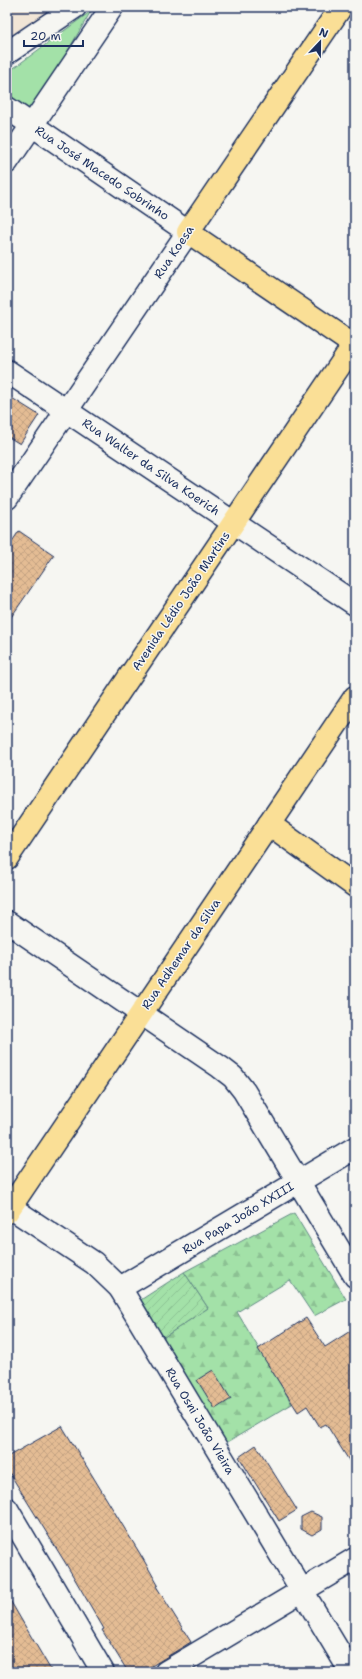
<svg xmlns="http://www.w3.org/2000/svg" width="362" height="1679" font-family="'Shantell Sans',sans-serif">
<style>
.built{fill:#f1e5d6}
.forest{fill:url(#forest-firs);stroke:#5f8883}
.park{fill:#a3e1a8;stroke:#5f8883}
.garden{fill:url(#garden-furrows);stroke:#5f8883}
.building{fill:url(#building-cross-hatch);stroke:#1b2f5e}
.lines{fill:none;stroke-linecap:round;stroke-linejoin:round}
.minor-casing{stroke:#1b2f5e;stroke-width:25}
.major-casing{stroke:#1b2f5e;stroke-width:25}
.minor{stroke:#f6f6f2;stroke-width:22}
.major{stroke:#fadf96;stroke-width:22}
.labels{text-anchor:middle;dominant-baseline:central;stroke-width:3;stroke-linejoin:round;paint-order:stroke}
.street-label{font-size:12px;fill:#1b2f5e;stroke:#f6f6f2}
</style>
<defs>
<pattern id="forest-firs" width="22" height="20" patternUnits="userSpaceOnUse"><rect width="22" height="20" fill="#a3e1a8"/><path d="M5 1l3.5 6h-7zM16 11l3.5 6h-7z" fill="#8cc193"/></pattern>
<pattern id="garden-furrows" width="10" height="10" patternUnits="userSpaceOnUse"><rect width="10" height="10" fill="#a3e1a8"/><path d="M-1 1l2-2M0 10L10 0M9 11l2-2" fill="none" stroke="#8cc193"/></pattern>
<pattern id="building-cross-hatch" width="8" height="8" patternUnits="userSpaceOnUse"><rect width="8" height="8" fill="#e4bc94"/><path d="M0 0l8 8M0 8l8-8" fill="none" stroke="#c3a282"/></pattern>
</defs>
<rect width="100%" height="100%" fill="#f6f6f2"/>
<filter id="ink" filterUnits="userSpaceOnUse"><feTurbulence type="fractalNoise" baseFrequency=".025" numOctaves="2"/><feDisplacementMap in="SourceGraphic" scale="8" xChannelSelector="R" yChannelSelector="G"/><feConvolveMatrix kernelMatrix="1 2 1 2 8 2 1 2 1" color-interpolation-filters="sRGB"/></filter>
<g filter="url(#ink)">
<path class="built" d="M7 7H60L7 41Z"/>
<path class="forest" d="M294 1213 346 1299 314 1316 290 1280 237 1312 292 1404 221 1446 158 1341 208 1308 184 1272Z"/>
<path class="park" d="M91 11 29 118 7 103V73Z"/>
<path class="garden" d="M184 1272 208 1308 158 1341 139 1301Z"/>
<g class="building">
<path d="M7 395 39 415 20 444 7 436Z"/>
<path d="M19 531 54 555 7 623V549Z"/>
<path d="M306 1318 325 1347 355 1328V1470L326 1424 320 1427 307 1406 298 1412 258 1349Z"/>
<path d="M213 1370 231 1399 215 1409 197 1380Z"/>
<path d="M62 1426 142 1557 158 1585 156 1586 191 1642 142 1672H128L102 1630 104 1629 66 1564 7 1469V1457Z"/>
<path d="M256 1445 297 1510 279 1521 239 1457Z"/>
<path d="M311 1512 322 1517V1529L312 1535 301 1529V1517Z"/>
<path d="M7 1595 25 1626 52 1672H7Z"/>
</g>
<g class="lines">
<g class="minor-casing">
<g id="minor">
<path d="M7 53 75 7"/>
<path d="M7 108 188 232 7 498"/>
<path d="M7 162 112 7"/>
<path d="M7 371 355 604"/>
<path d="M7 922 220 1067 233 1077 244 1091 355 1276"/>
<path d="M10 1207 94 1263 120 1288 351 1672"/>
<path d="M120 1288 355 1148"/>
<path d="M7 1509 103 1672"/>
<path d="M166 1672 355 1559"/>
</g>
</g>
<g class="major-casing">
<g id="major">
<path d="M341 7 188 232 354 345"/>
<path d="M269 824 355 886"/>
<path d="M7 858 355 343"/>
<path d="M7 1212 355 697"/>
</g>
</g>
<use href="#minor" class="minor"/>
<use href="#major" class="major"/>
</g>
</g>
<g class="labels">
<g class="street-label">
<text transform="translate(102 173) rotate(34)">Rua José Macedo Sobrinho</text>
<text transform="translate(174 252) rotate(-56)">Rua Koesa</text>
<text transform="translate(151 467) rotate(34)">Rua Walter da Silva Koerich</text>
<text transform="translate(181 601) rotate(-56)">Avenida Lédio João Martins</text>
<text transform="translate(181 954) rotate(-56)">Rua Adhemar da Silva</text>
<text transform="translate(238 1218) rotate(-31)">Rua Papa João XXIII</text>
<text transform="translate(200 1421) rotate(59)">Rua Osni João Vieira</text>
</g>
</g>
<rect width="362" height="1679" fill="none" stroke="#f6f6f2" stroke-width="24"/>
<rect x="12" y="12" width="338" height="1655" fill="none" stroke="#1b2f5e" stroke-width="1.5" filter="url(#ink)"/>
<g transform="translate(320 42) rotate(22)" stroke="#f6f6f2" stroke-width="3" paint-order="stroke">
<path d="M0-3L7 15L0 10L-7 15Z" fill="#1b2f5e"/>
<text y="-6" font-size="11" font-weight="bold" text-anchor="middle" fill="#1b2f5e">N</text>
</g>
<path d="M24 40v6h59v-6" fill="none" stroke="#1b2f5e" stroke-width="2"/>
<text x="30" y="40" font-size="12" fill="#1b2f5e" stroke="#f6f6f2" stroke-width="3" paint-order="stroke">20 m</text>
</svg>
